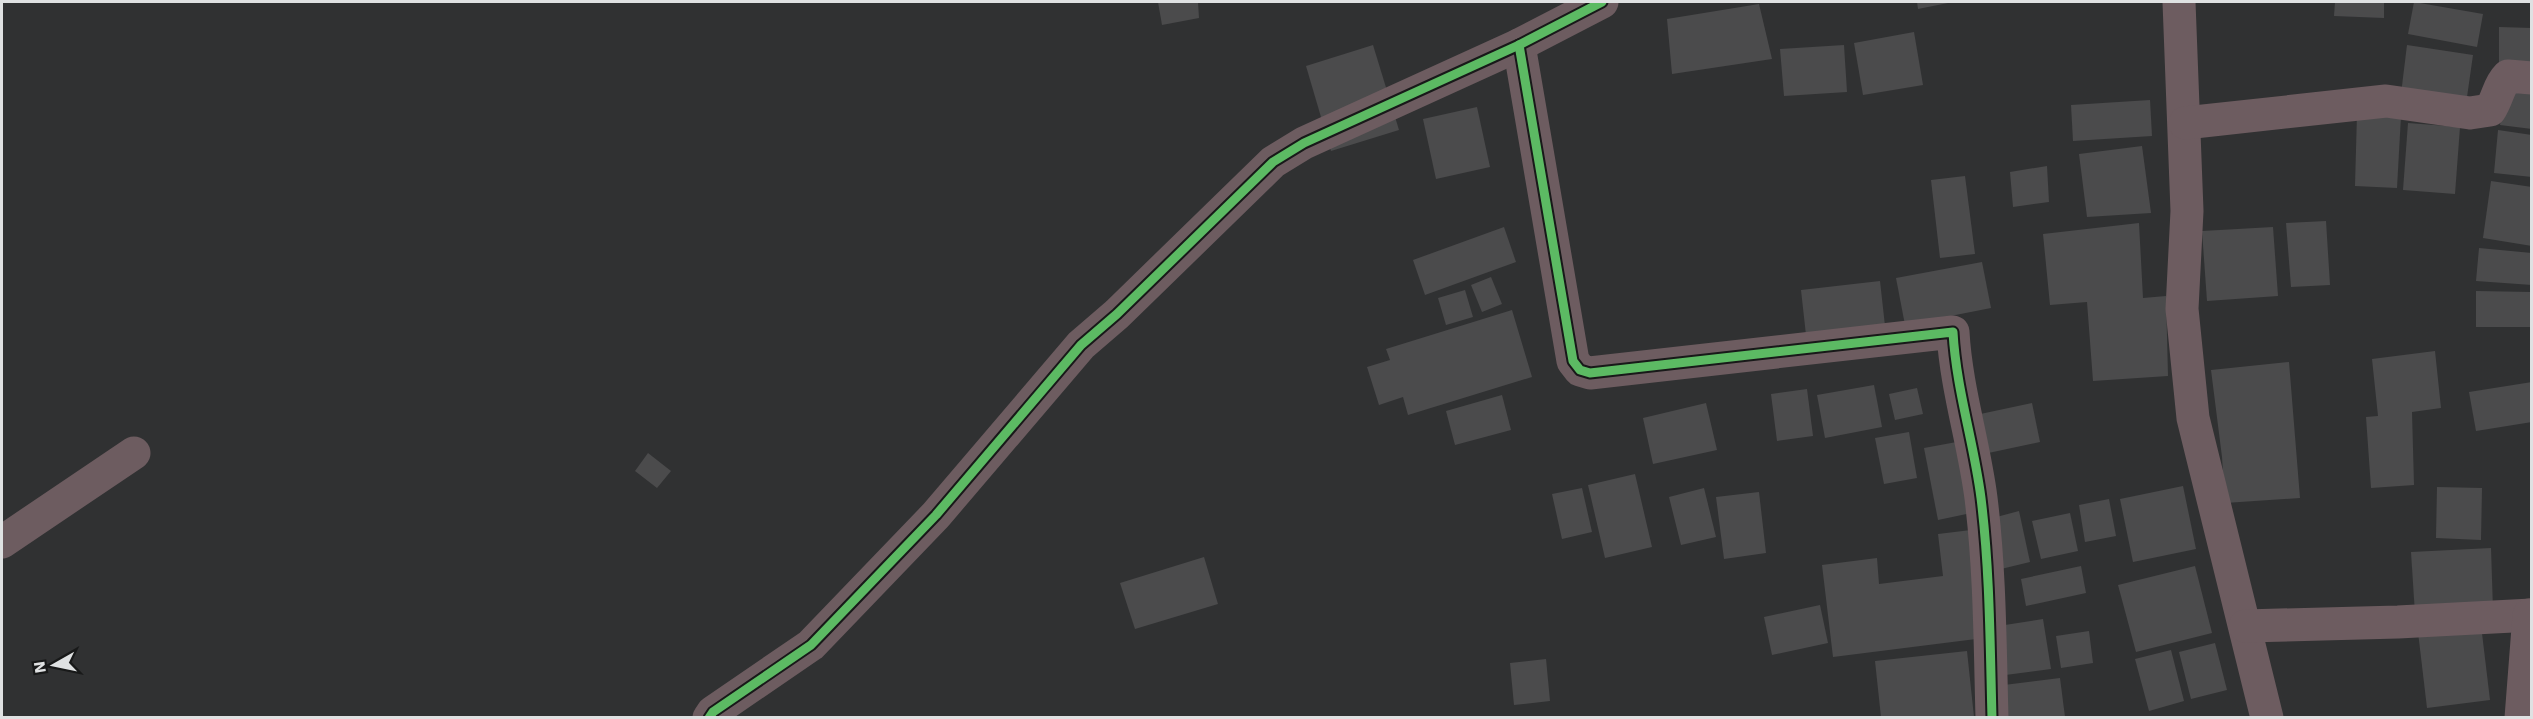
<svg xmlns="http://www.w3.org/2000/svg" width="2533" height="719" font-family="'Work Sans',sans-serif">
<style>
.building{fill:#4b4b4c}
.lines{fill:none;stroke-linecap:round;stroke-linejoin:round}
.minor{stroke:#6d5c60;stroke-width:33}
.cycleway-casing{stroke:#181919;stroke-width:13}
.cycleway{stroke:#5cba63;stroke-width:9}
</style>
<rect width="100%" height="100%" fill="#303132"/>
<g class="building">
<path d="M1158 2H1198L1199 18 1162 25Z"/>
<path d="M1917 2H1948V3L1918 9Z"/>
<path d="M2335 2H2384V18L2334 16Z"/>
<path d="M2414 2 2483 14 2477 47 2408 34Z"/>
<path d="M1759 4 1772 59 1672 74 1667 19Z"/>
<path d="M2499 27 2532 28V72L2499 71Z"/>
<path d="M1914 32 1923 85 1863 95 1854 43Z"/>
<path d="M1373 45 1399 130 1331 151 1306 66Z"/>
<path d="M1844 45 1847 92 1784 96 1780 49Z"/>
<path d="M2407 45 2473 55 2466 104 2401 94Z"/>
<path d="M2506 83 2532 87V129L2500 125Z"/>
<path d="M2150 100 2152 136 2073 141 2071 105Z"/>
<path d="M1477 107 1490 167 1436 179 1423 119Z"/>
<path d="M2357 114 2401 116 2397 188 2355 186Z"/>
<path d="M2408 123 2460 127 2455 194 2403 190Z"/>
<path d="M2498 130 2532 135V177L2494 173Z"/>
<path d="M2142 146 2151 213 2087 217 2079 154Z"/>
<path d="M2047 166 2049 202 2013 207 2010 172Z"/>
<path d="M1965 176 1975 254 1940 258 1931 180Z"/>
<path d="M2491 181 2532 187V246L2483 238Z"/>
<path d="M2326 221 2330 285 2291 287 2286 223Z"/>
<path d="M2139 223 2143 298 2166 296 2168 376 2093 381 2087 302 2050 305 2043 234Z"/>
<path d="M1504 227 1516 262 1425 295 1413 260Z"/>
<path d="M2273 227 2278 296 2207 301 2202 231Z"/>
<path d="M2479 248 2532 253V285L2476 281Z"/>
<path d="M1982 262 1991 308 1905 325 1896 278Z"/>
<path d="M1491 277 1502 304 1482 312 1471 285Z"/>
<path d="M1880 281 1885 326 1806 335 1801 290Z"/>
<path d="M1465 290 1473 317 1446 325 1438 298Z"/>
<path d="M2476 291 2532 292V327H2476Z"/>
<path d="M1512 310 1532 377 1408 415 1403 397 1379 405 1367 367 1390 360 1386 349Z"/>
<path d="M2435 351 2441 408 2412 412 2414 485 2371 488 2366 417 2378 416 2372 359Z"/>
<path d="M2289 362 2300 498 2225 503 2222 457 2211 370Z"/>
<path d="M2532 382V422L2476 431 2469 392Z"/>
<path d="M1874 385 1882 427 1825 438 1817 395Z"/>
<path d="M1917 388 1923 414 1895 420 1889 394Z"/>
<path d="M1807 389 1813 436 1777 441 1771 394Z"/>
<path d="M1502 395 1511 430 1455 445 1446 411Z"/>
<path d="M1706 403 1717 450 1653 464 1643 418Z"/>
<path d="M2032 403 2040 442 1979 455 1971 416Z"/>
<path d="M1909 432 1917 478 1884 484 1875 438Z"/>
<path d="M1962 441 1976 512 1938 520 1924 448Z"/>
<path d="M648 453 671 471 657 488 635 471Z"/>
<path d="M1635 474 1652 547 1605 558 1588 485Z"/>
<path d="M2183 486 2196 549 2133 562 2120 499Z"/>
<path d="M2437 487 2482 488 2481 540 2436 538Z"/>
<path d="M1582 488 1592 532 1562 539 1552 494Z"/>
<path d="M1704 488 1716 537 1681 545 1669 497Z"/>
<path d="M1759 492 1766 553 1724 559 1716 497Z"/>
<path d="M2109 499 2116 536 2085 542 2079 505Z"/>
<path d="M2019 511 2030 562 2001 569 1989 519Z"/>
<path d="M2070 513 2078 551 2041 559 2032 521Z"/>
<path d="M1971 530 1984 638 1833 657 1822 565 1877 558 1879 584 1943 576 1938 534Z"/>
<path d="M2491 548 2493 610 2415 614 2411 552Z"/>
<path d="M1204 557 1218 604 1135 629 1120 583Z"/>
<path d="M2081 566 2086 593 2026 606 2021 579Z"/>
<path d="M2195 566 2212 633 2136 652 2118 585Z"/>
<path d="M1820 605 1828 643 1772 655 1764 617Z"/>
<path d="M2043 619 2051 669 1998 676 1992 627Z"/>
<path d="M2481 625 2490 700 2427 708 2418 632Z"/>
<path d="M2089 631 2093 663 2061 668 2056 636Z"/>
<path d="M2215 643 2227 690 2191 699 2179 652Z"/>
<path d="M2171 650 2184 701 2149 711 2135 659Z"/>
<path d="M1967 651 1974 717H1881L1875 661Z"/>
<path d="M1546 659 1550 701 1514 705 1510 663Z"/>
<path d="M2060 678 2065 717H2000L1996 686Z"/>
</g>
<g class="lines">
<g class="minor">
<path d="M2179 2 2187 211 2182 309 2193 418 2267 718"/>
<path d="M1519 45 1573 361 1580 370 1590 373 1953 332C1956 388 1974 443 1981 498 1990 571 1990 645 1992 718"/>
<path d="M2185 123 2386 101 2470 113 2490 110C2498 98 2498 86 2508 76L2532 78"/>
<path d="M2 542 134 453"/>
<path d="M2245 626 2398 622 2532 615"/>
<path d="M709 718 713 712 811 645 936 515 1081 345 1117 314 1273 162 1304 143 1519 45 1602 2"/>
<path d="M2521 718 2529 615"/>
</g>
<g class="cycleway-casing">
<g id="cycleway">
<path d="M1519 45 1573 361 1580 370 1590 373 1953 332C1956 388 1974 443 1981 498 1990 571 1990 645 1992 718"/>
<path d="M709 718 713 712 811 645 936 515 1081 345 1117 314 1273 162 1304 143 1519 45 1602 2"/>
</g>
</g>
<use href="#cycleway" class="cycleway"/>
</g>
<rect width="2533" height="719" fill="none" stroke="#dfe1e2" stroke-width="6"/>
<g transform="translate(54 665) rotate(261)" stroke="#181919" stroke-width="4.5" paint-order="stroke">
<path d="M0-4.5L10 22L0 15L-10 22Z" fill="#dfe1e2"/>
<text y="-9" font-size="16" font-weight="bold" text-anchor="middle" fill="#dfe1e2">N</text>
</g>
</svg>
